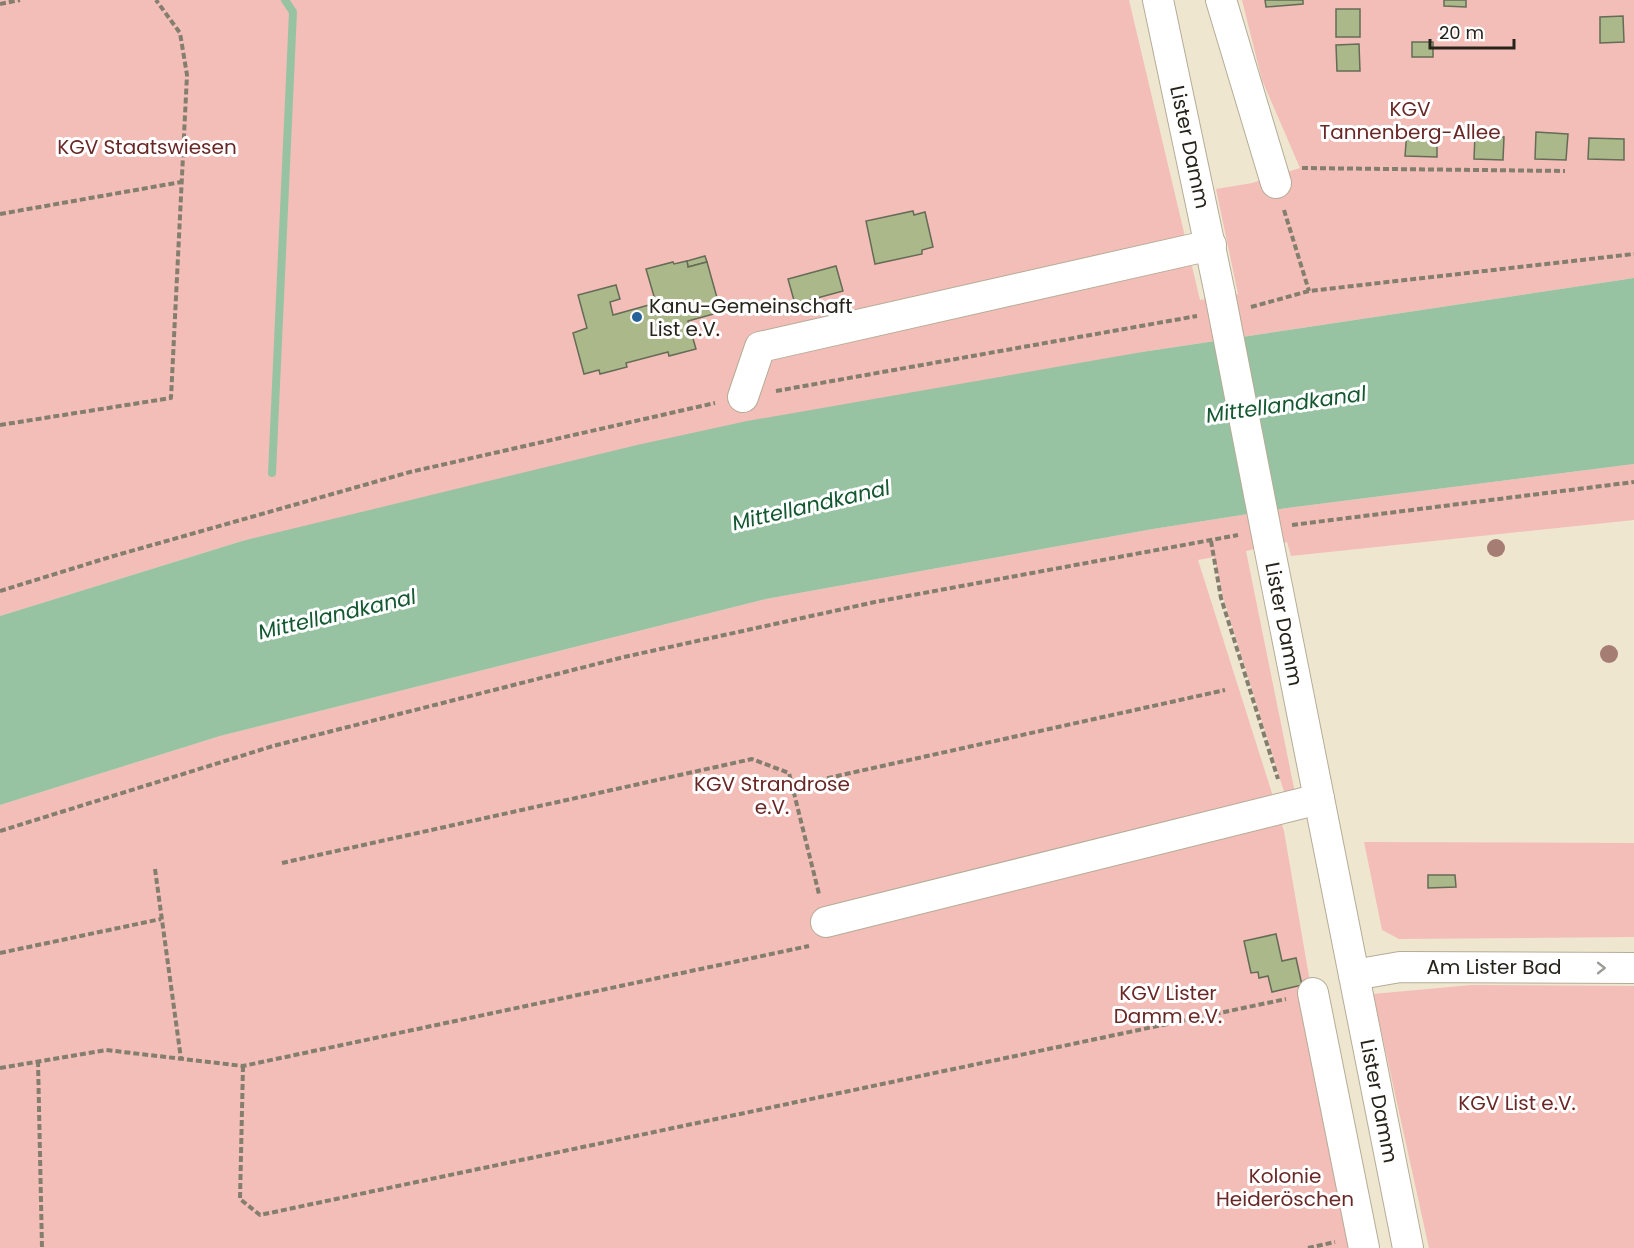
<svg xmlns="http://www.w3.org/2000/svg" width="1634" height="1248" font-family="Poppins,sans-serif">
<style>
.green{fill:#f3beb8}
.water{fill:#98c3a3}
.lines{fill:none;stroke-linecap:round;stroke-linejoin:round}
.stream{stroke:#98c3a3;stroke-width:8}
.building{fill:#abb88a;stroke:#656b57;stroke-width:1.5}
.minor-casing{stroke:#b4ac97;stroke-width:32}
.path{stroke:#847e6f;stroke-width:4;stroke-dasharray:6 3;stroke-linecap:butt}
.minor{stroke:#fff;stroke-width:30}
.minor-bridge-casing{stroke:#b4ac97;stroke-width:32;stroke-linecap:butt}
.minor-bridge{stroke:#fff;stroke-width:30}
.tree{fill:#a57d72}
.oneway{stroke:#9d9c98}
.poi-dot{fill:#256399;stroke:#fff;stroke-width:2}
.labels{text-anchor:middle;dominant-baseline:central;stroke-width:6;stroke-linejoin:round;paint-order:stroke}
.park-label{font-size:20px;fill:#692725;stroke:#fff}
.street-label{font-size:20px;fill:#26231a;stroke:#fff}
.poi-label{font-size:20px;fill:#26231a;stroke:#fff;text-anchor:start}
.water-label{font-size:21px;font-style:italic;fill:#135830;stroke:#fff}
</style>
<rect width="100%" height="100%" fill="#efe6d0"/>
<g class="green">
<path d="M0 0H1129L1200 300 1238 294 1216 189 1252 183 1300 168 1262 80 1242 0H1634V278L1142 352 242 541 0 616Z"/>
<path d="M1634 464V520L1291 556 1287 542 1246 551 1295 793 1285 795 1223 597 1214 557 1198 560 1284 831 1333 1116 1360 1248H0V805L220 736 766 599 1153 529 1287 508Z"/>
<path d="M1364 842 1634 843V937L1399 939 1382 930Z"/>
<path d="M1471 985 1634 986V1248H1429L1373 994Z"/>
</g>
<path class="water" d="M1634 278V464L1287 508 1153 529 766 599 220 736 0 805V616L242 541 637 445 747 421 1142 352Z"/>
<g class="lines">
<path class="stream" d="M272 473 293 12 285 0"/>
</g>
<g class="building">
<path d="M1265 0H1303V4L1266 7Z"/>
<path d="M1444 0H1466V7L1444 6Z"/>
<rect x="1336" y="9" width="24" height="28"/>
<path d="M1623 16 1624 42 1600 43V17Z"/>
<rect x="1412" y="42" width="21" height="15"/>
<path d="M1359 44 1360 71H1337L1336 45Z"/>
<path d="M1407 131 1437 132V157L1405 156Z"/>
<path d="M1536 132 1568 134 1566 160 1535 159Z"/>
<path d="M1475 135 1504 137 1503 160 1474 159Z"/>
<path d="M1589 138 1624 139V160L1588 159Z"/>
<path d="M913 211 914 215 925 212 933 247 922 250V254L875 264 866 221Z"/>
<path d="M705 256 707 262 688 267 687 261Z"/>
<path d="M687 261 688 267 707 262 721 312 688 321 696 349 669 356 668 352 626 363 627 367 600 374 599 370 584 374 573 333 587 328 578 295 616 285 620 299 610 302 613 315 656 303 646 269 673 262 674 264Z"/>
<path d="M836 266 843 291 795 304 788 279Z"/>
<path d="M1428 875H1455L1456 887 1428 888Z"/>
<path d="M1276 934 1282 961 1296 958 1302 985 1272 992 1268 976 1259 978 1258 972 1251 973 1244 941Z"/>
</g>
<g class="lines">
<g class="minor-casing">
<g id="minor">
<path d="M1158 0 1220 294"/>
<path d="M1221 0 1276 183"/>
<path d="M743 397 760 347 1211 245"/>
<path d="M1269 546 1408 1248"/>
<path d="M826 922 1319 799"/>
<path d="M1354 975 1400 967 1634 968"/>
<path d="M1313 993 1364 1248"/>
</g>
</g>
<g class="path">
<path d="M0 4 20 0"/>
<path d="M1302 168 1565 171"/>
<path d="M1284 210 1309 291"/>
<path d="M0 214 181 182"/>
<path d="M1251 307 1309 291 1634 254"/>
<path d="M776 391 1197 316"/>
<path d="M0 425 171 398 187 75 180 33 156 0"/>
<path d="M1292 525 1634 482"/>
<path d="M1211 541 1221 598 1278 779"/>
<path d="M0 591 110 557 410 472 715 403"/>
<path d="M792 786 1225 690"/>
<path d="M0 831 273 746 624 657 875 602 1238 535"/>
<path d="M282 863 752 759 789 773 819 894"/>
<path d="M155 869 181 1059"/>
<path d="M0 953 161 919"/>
<path d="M38 1061 42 1248"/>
<path d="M243 1066 240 1199 260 1215 1286 999"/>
<path d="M0 1068 106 1050 243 1066 809 946"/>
<path d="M1308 1248 1335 1242"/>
</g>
<use href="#minor" class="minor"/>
<g class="minor-bridge-casing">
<path id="minor-bridge" d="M1220 294 1269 546"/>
</g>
<use href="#minor-bridge" class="minor-bridge"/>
</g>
<g class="tree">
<circle cx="1496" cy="548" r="9"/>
<circle cx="1609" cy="654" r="9"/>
</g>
<defs><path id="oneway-chevron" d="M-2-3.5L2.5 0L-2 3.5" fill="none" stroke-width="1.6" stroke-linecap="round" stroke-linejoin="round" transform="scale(1.5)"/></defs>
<use class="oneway" href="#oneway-chevron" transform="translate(1601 968)"/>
<circle class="poi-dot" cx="637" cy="317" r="6"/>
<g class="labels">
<g class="park-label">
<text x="1410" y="109">KGV<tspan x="1410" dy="23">Tannenberg-Allee</tspan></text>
<text x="147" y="147">KGV Staatswiesen</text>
<text x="772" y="784">KGV Strandrose<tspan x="772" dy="23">e.V.</tspan></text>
<text x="1168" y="993">KGV Lister<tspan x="1168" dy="23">Damm e.V.</tspan></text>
<text x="1517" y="1103">KGV List e.V.</text>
<text x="1285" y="1176">Kolonie<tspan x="1285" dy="23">Heideröschen</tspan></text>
</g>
<g class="street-label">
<text transform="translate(1190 147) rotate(78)">Lister Damm</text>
<text transform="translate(1284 624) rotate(79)">Lister Damm</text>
<text x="1494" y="967">Am Lister Bad</text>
<text transform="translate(1379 1101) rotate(79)">Lister Damm</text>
</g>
<g class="poi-label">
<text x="649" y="306">Kanu-Gemeinschaft<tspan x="649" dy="23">List e.V.</tspan></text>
</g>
<g class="water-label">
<text transform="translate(1286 404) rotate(-8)">Mittellandkanal</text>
<text transform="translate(811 505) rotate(-13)">Mittellandkanal</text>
<text transform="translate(337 614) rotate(-13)">Mittellandkanal</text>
</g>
</g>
<path d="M1430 39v9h84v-9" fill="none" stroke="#26231a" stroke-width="3"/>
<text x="1439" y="39" font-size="18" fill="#26231a" stroke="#ffffff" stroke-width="4.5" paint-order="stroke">20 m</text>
</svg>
